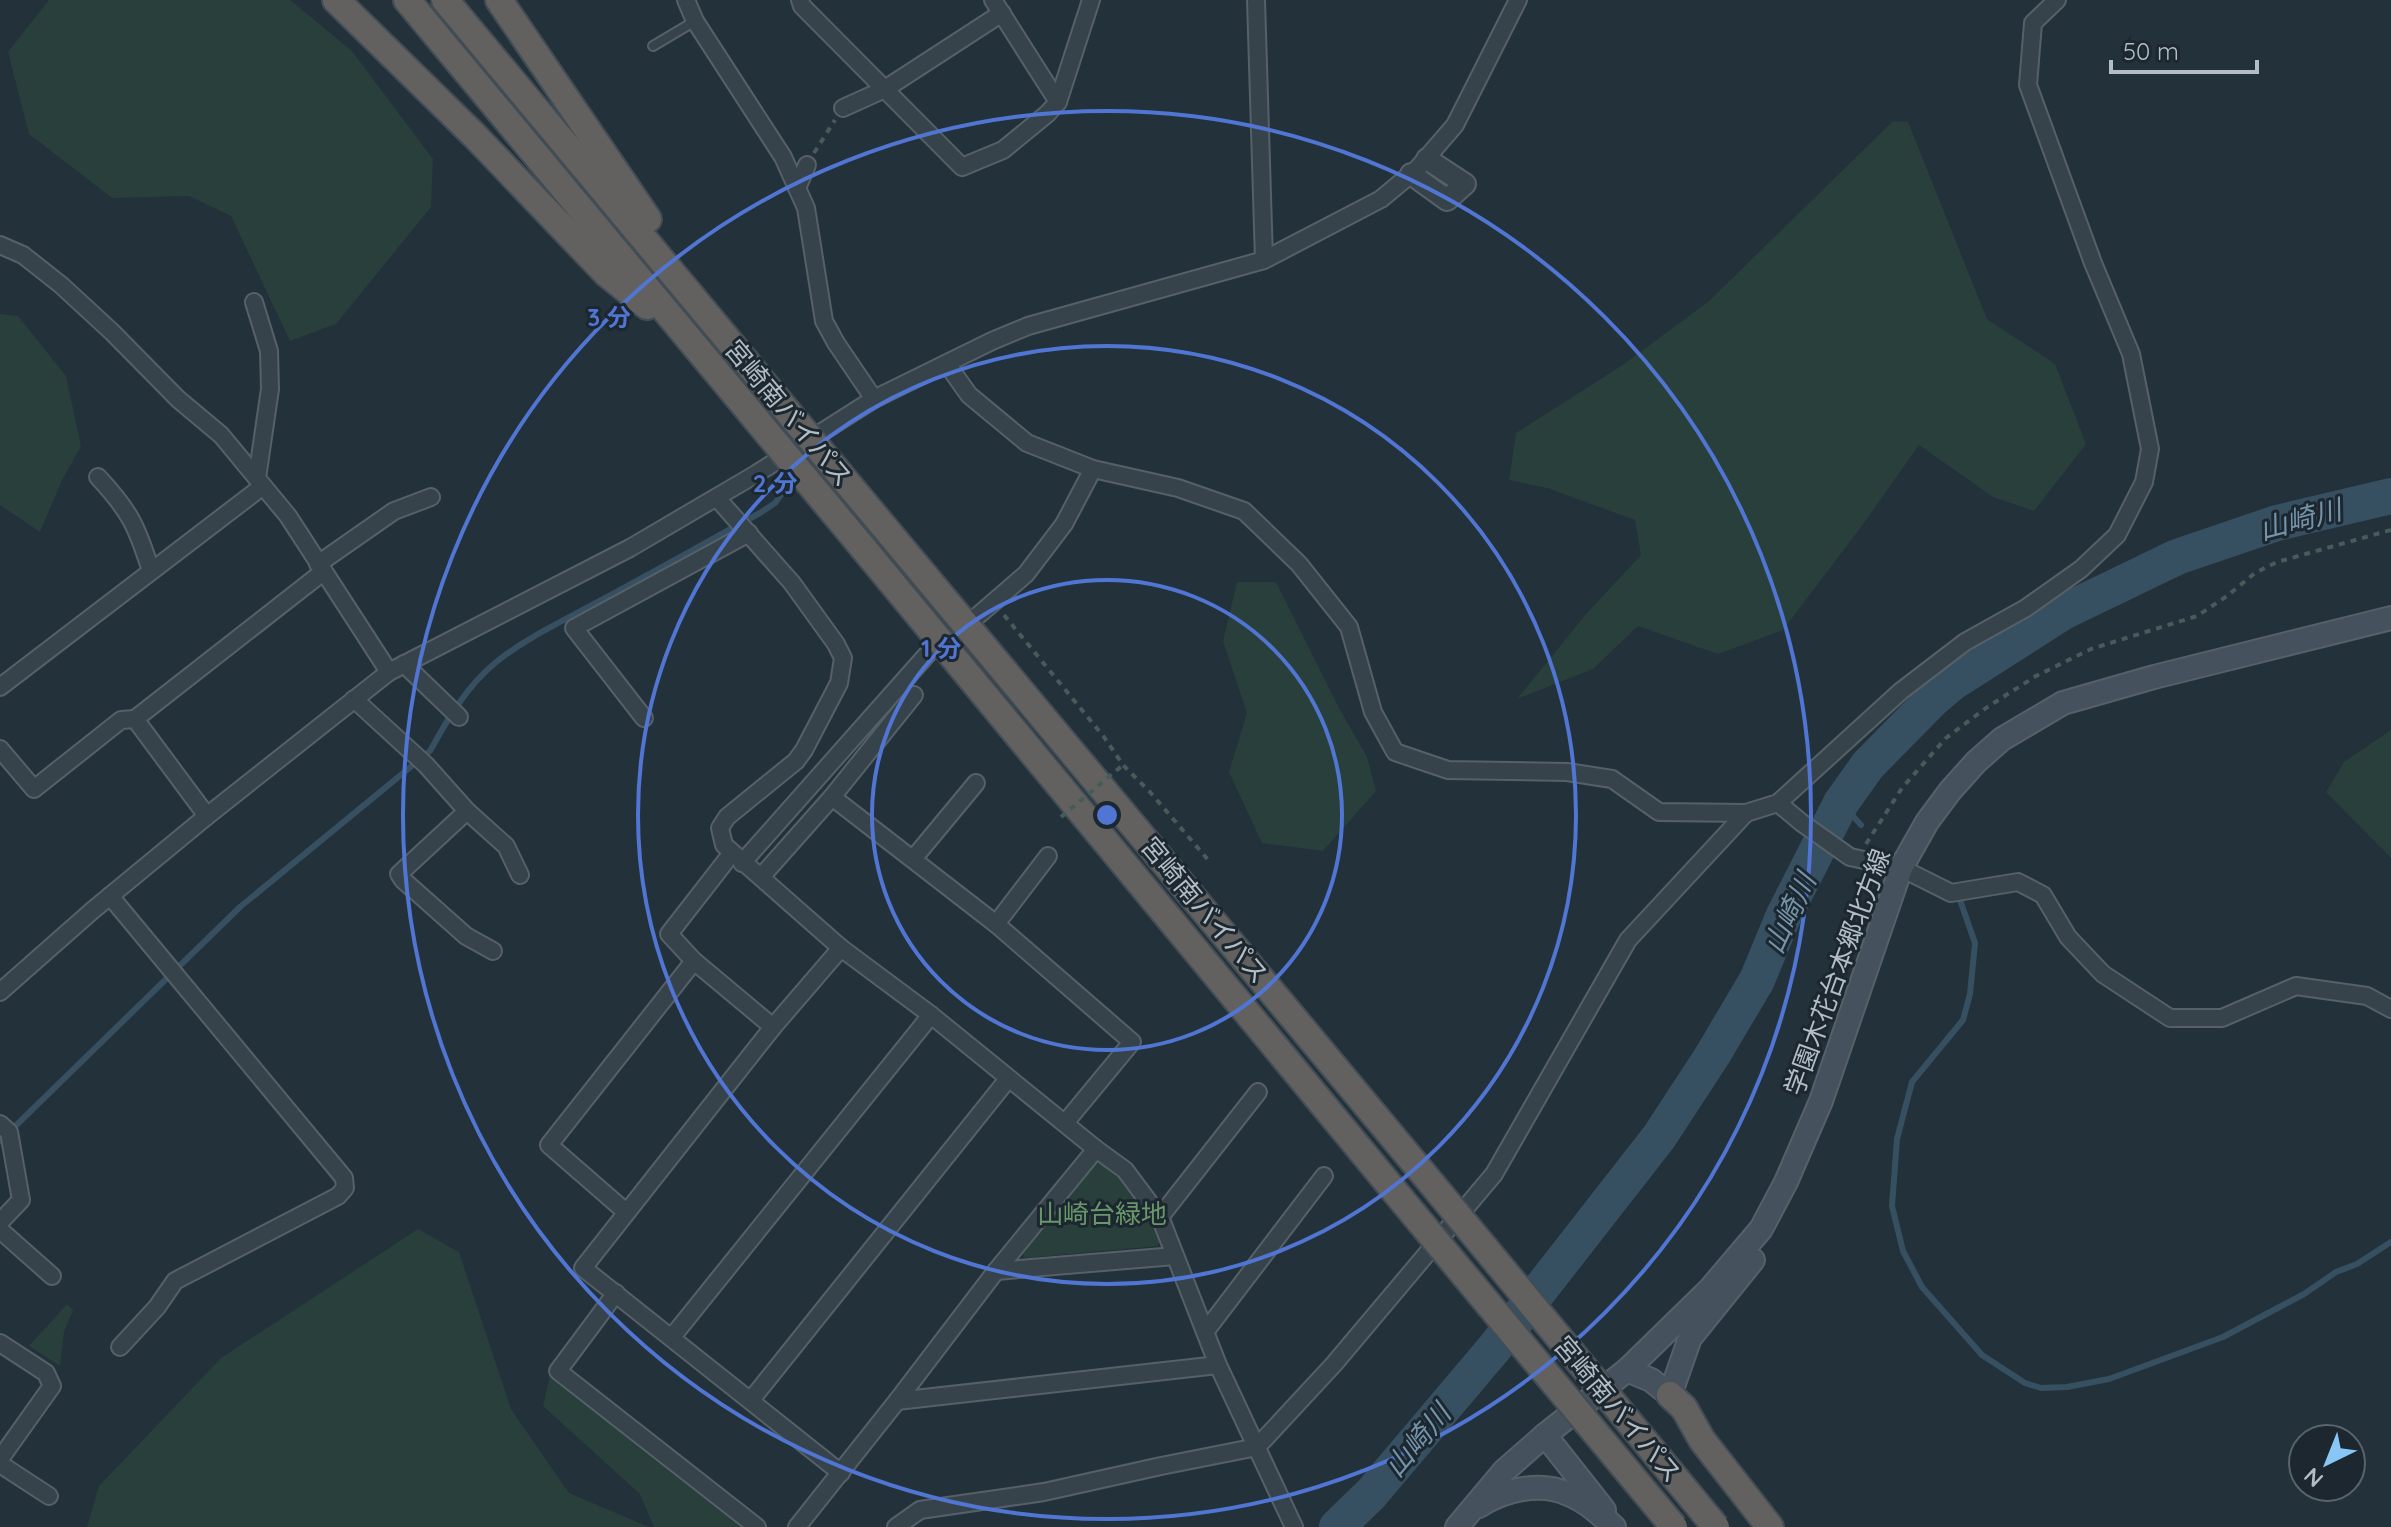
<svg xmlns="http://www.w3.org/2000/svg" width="2391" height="1527" font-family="Quicksand,'Noto Sans JP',sans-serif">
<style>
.green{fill:#283f3c}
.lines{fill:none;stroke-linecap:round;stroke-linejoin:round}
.stream{stroke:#375061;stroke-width:6}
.river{stroke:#375061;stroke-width:36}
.service-casing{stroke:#556069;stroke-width:12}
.minor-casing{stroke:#556069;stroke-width:20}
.tertiary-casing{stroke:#556069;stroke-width:24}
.secondary-casing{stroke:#556069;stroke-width:26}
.trunk-casing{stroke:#424d55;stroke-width:30}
.path{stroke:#475c5a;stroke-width:4;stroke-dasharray:6 6;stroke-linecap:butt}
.service{stroke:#37434b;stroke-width:8}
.minor{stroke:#37434b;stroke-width:16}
.tertiary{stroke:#37434b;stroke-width:20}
.secondary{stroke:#45525e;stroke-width:22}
.trunk{stroke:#626160;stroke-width:26}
.trunk-bridge-casing{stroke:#424d55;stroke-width:30;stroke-linecap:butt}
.path-bridge{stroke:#475c5a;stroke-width:4;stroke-dasharray:6 6;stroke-linecap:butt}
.trunk-bridge{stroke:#626160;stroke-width:26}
.ring{fill:none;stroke:#5175d2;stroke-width:4}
.labels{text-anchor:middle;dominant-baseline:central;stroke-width:6;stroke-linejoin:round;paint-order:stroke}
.street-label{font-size:26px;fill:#b2bdc6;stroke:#1c272f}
.park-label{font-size:26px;fill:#69976c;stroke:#1c272f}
.water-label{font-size:28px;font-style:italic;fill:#7394aa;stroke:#1c272f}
.centre{fill:#5175d2;stroke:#1c272f;stroke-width:4}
.ring-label{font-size:24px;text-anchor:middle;font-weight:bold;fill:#5175d2;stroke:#1c272f;stroke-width:6;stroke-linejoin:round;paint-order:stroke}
</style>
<rect width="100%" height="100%" fill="#23313a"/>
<g class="green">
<path d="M49 0H290L352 51 433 159 431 207 336 324 290 341 231 216 189 196 112 198 29 134 8 52Z"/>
<path d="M1893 121 1908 122 1987 319 2055 364 2086 444 2034 511 1993 497 1919 445 1864 523 1783 630 1718 654 1638 626 1593 669 1517 699 1586 614 1641 555 1635 520 1547 488 1509 480 1516 433 1624 364 1709 301Z"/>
<path d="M0 314 18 316 66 376 81 446 62 480 40 532 0 505Z"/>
<path d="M1237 582H1276L1339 708 1367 757 1376 791 1323 851 1262 843 1229 772 1247 713 1223 641Z"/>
<path d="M2391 730V858L2326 792 2344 762Z"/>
<path d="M1108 1162 1136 1190 1161 1235 1158 1246 1025 1258 1021 1250 1091 1165Z"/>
<path d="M418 1229 459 1252 511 1409 569 1493 649 1527H87L99 1486 221 1358Z"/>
<path d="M67 1304 73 1310 64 1332 60 1366 29 1346Z"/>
<path d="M550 1376 740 1527H654L640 1494 543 1406Z"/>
</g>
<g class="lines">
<g class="stream">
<path d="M1841 803 1861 825"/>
<path d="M1960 900 1975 943 1970 994 1963 1020 1912 1082 1897 1139 1892 1206 1903 1251 1922 1287 1982 1355 2025 1383 2041 1388 2067 1387 2109 1379 2223 1337 2304 1294 2336 1272 2357 1264 2391 1242"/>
<path d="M0 1141 240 907 430 751C447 720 467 686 495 663 524 639 561 622 594 604 650 574 705 543 760 513L775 503 781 495"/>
</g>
<path class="river" d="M1337 1527 1371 1494 1496 1346 1659 1137 1712 1056 1757 980 1783 917 1841 803 1868 765 1932 700 1952 683 2063 612 2177 557 2277 523 2391 496"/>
<g class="service-casing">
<path id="service" d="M653 46 695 21"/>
</g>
<g class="minor-casing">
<g id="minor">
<path d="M686 0 695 21 783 157 806 208 824 321 836 343 874 399"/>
<path d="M800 0 802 6 962 167 1003 150 1047 114 1058 102 993 0"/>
<path d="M1256 0 1264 260"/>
<path d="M1058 102 1091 0"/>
<path d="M843 108 885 89 1002 13"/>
<path d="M797 188 807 165"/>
<path d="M0 245 23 255 61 285 112 332 178 399 221 435 288 516 389 672"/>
<path d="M254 302 269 351 270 389 257 478"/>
<path d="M947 364 969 395 1027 443 1093 469 1178 488 1244 511 1299 564 1349 627 1373 712 1395 752 1448 770 1567 772 1612 779 1659 812 1746 813 1778 803 1901 691 1965 642 2026 608 2081 569 2117 535 2144 482 2150 449 2131 354 2093 263 2028 85 2033 23 2057 0"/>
<path d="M98 477C130 511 137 527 151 571"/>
<path d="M717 498 792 583 836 644 843 658 839 683 804 750 796 761 727 817 720 828 724 845 841 948 931 1015 1096 1149 1125 1170 1160 1217 1218 1365 1294 1527"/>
<path d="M318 564 394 511 431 497"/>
<path d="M967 625 1026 574 1064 524 1093 469"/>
<path d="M404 664 459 717"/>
<path d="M0 687 263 486"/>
<path d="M354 699 426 765 467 811 506 846 520 875"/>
<path d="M644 718 574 628 749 533"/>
<path d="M135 719 207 816"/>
<path d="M0 749 34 789 121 720 135 719 323 572"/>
<path d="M832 797 996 924 1132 1042 1065 1123"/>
<path d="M1778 803 1802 823 1850 857 1901 868 1951 893 2018 882 2043 895 2068 937 2103 974 2170 1018H2222L2296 986 2367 996 2391 1009"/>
<path d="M467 811 399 874 403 880 466 936 493 951"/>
<path d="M732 853 669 934 694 961 773 1027"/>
<path d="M913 859 976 783"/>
<path d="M742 863 939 641"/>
<path d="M761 877 832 797 914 695"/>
<path d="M110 896 344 1178 345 1188 338 1196 175 1281 157 1307 120 1347"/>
<path d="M996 924 1048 856"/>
<path d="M0 992 93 910 207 816 389 672 630 548 756 474 874 399 992 341 1028 326 1264 260 1381 199 1417 169 1455 125 1518 0"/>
<path d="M0 1124 9 1132 21 1200 0 1222"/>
<path d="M626 1212 549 1145 694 961"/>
<path d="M1160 1217 1258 1092"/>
<path d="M0 1230 52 1276"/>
<path d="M996 1271 1175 1256"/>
<path d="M616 1293 558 1371 757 1527"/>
<path d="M1205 1332 1324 1176"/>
<path d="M672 1337 931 1015"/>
<path d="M0 1343 46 1373 52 1386 0 1459"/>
<path d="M751 1400 1008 1079"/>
<path d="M897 1401 1218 1365"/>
<path d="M0 1464 49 1496"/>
<path d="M841 1473 583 1268 773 1027 841 948"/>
<path d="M797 1527 897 1401 996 1271 1096 1149"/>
<path d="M896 1527 920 1510 1044 1492 1161 1466 1257 1447 1334 1364 1494 1174 1628 940 1746 813"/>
</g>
</g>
<g class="tertiary-casing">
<path id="tertiary" d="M1411 174 1447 200 1465 184 1427 159"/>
</g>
<g class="secondary-casing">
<g id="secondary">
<path d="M1627 1370 1651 1380 1670 1395 1690 1338 1753 1260"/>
<path d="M1545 1435 1604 1510"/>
<path d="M1479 1506C1503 1490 1540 1481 1568 1494 1586 1501 1600 1514 1614 1527"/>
<path d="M1457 1527 1504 1471 1545 1435 1627 1370 1710 1289 1761 1229 1786 1182 1821 1101 1901 868 1927 822 1950 791 1976 762 2002 739 2063 703 2154 677 2391 618"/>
</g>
</g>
<g class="trunk-casing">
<g id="trunk">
<path d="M336 0 475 136 606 273 647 306"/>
<path d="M407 0 730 388"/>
<path d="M445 0 758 376"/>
<path d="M499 0 648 219"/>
<path d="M890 534 1432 1184"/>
<path d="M864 549 1406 1205"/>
<path d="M1670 1395 1684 1408 1702 1440 1770 1527"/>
</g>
</g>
<g class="path">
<path d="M814 153 835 120"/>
<path d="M1004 615 1104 737 1123 765 1150 792 1210 862"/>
<path d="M1866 844 1902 788 1946 738 1986 708 2036 676 2091 649 2197 616 2227 596 2255 573 2277 562 2391 530"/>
</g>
<use href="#service" class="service"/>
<use href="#minor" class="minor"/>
<use href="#tertiary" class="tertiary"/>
<use href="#secondary" class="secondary"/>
<use href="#trunk" class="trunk"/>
<g class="trunk-bridge-casing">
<g id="trunk-bridge">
<path d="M758 376 890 534"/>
<path d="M730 388 864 549"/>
<path d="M1432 1184 1716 1527"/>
<path d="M1406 1205 1674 1527"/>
</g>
</g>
<path class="path-bridge" d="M1061 817 1123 765"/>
<use href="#trunk-bridge" class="trunk-bridge"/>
</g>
<g class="ring">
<circle cx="1107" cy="815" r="235"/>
<circle cx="1107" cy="815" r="469"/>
<circle cx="1107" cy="815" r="704"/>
</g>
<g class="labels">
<g class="street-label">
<text transform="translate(789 413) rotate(50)">宮崎南バイパス</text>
<text transform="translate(1205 910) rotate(50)">宮崎南バイパス</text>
<text transform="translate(1837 972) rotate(-70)">学園木花台本郷北方線</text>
<text transform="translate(1618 1409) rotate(50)">宮崎南バイパス</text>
</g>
<g class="park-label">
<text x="1102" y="1213">山崎台緑地</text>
</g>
<g class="water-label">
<text transform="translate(2300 519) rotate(-15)">山崎川</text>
<text transform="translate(1789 913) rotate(-65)">山崎川</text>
<text transform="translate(1417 1440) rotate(-50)">山崎川</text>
</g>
</g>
<circle cx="1107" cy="815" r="12" class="centre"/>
<g class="ring-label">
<text x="609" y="326">3 分</text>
<text x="775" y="492">2 分</text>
<text x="941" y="657">1 分</text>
</g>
<g transform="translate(2327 1463) rotate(223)"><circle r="38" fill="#1c272f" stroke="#58636b" stroke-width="2"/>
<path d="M0-6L14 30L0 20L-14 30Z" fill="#88c6f5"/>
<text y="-12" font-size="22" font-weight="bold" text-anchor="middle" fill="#b2bdc6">N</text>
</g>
<path d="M2111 60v12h146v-12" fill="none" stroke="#b2bdc6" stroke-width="4"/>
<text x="2123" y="60" font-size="24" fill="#b2bdc6" stroke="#1c272f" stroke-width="6" paint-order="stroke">50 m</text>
</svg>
